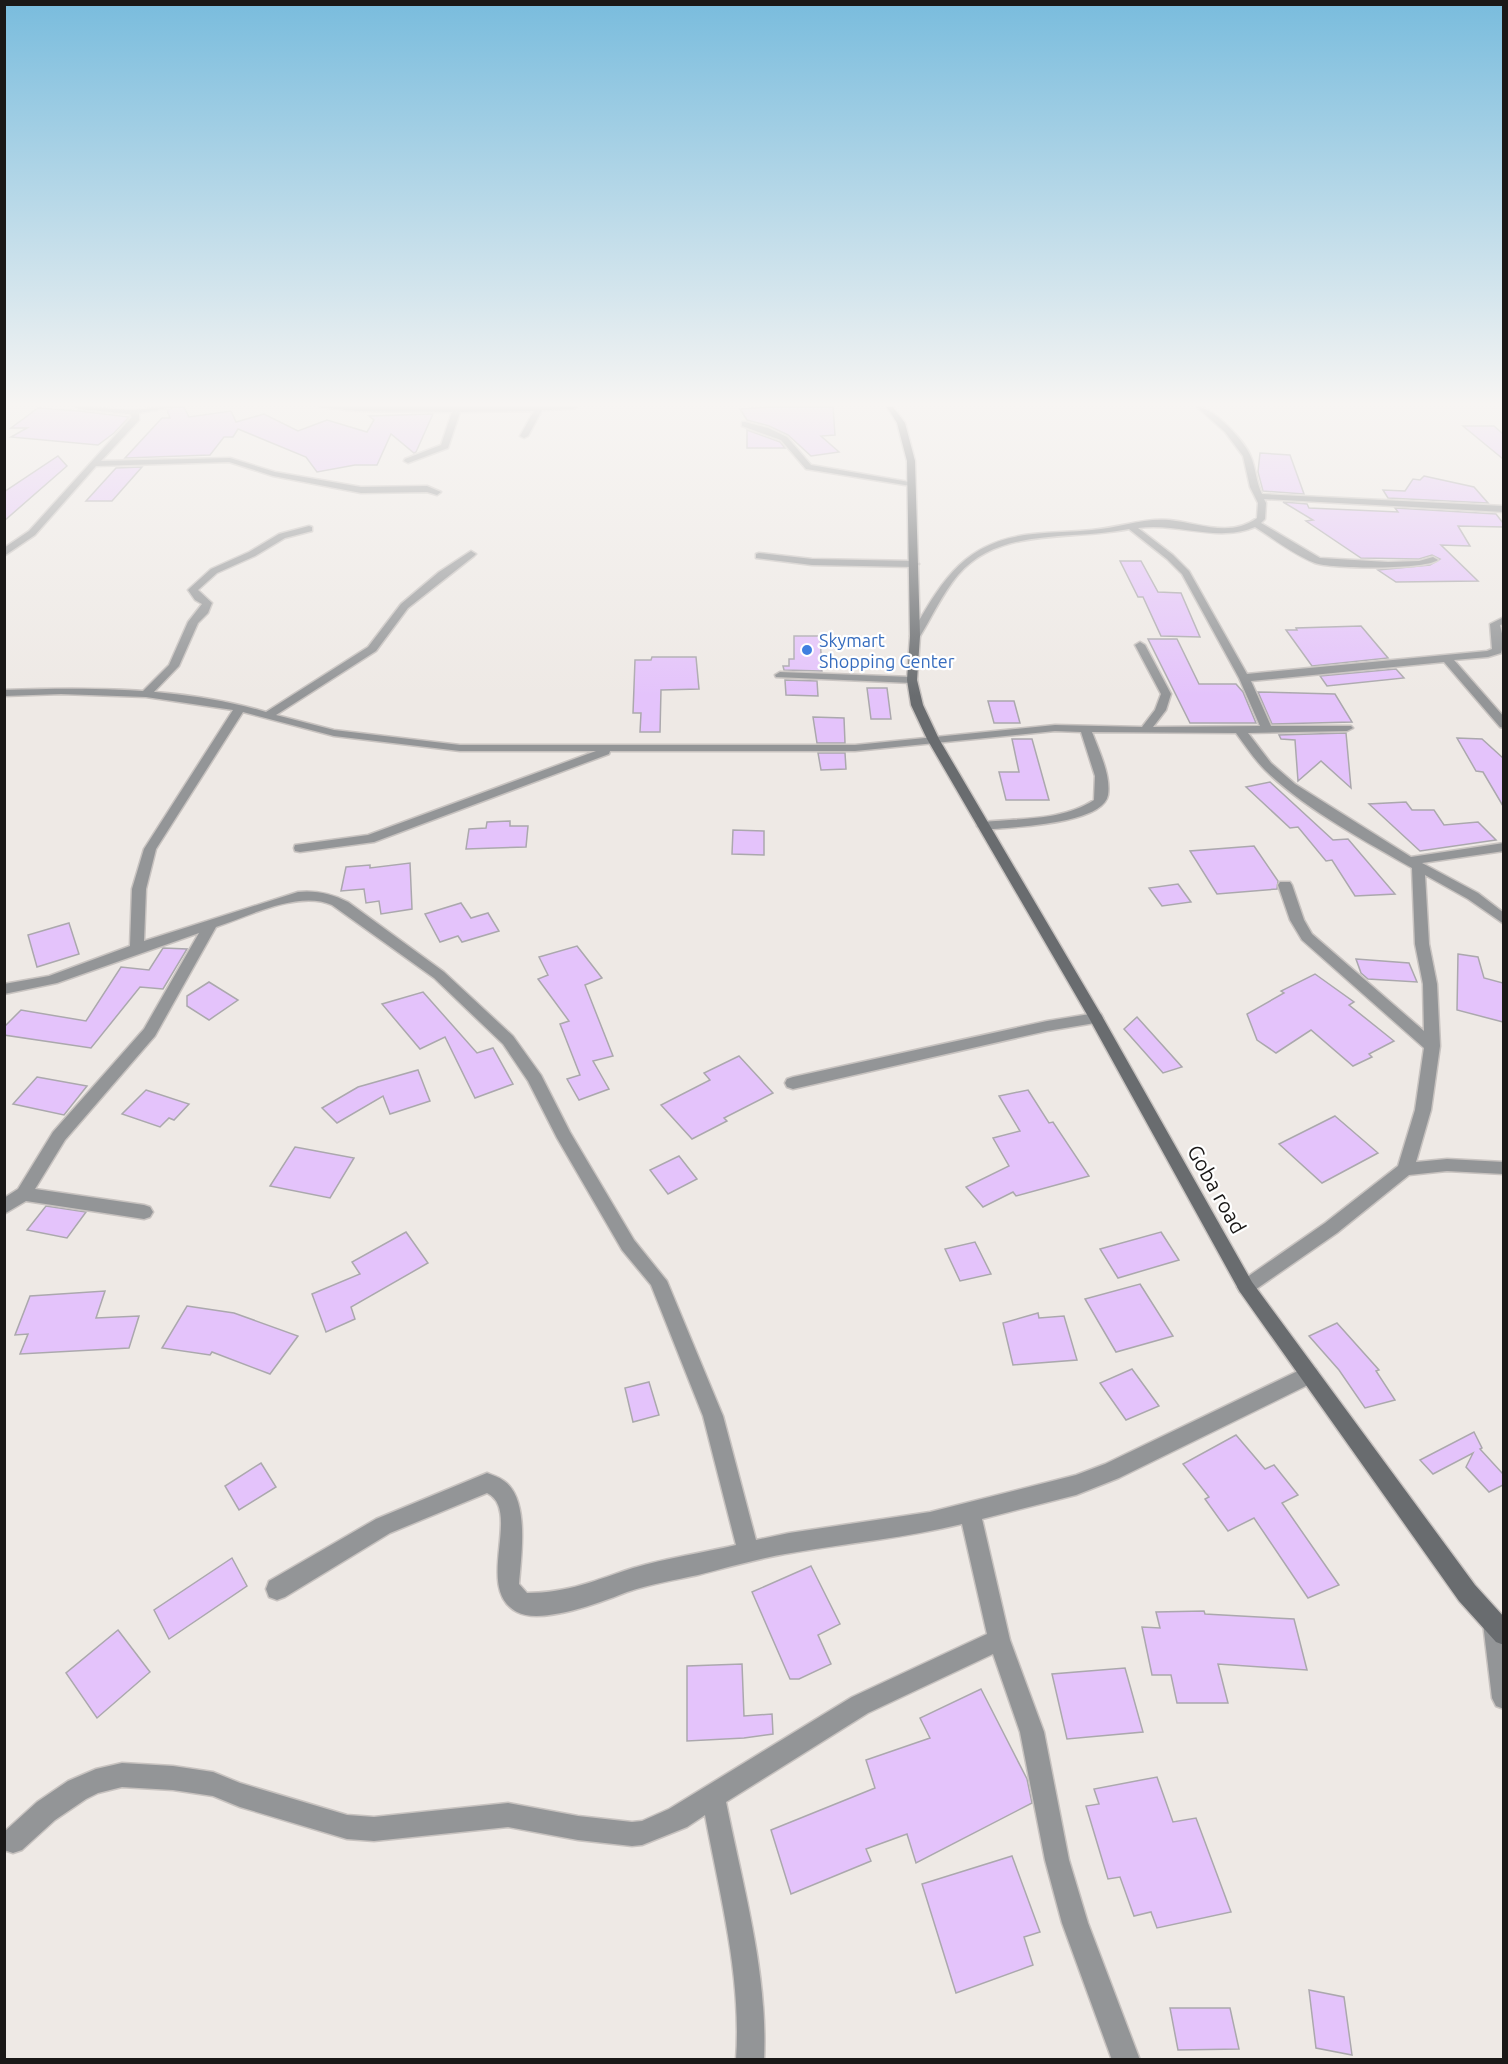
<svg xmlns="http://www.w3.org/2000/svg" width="1508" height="2064" font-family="Ubuntu,sans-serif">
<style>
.building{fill:#e4c3fb;stroke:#aba8ad;stroke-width:1.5}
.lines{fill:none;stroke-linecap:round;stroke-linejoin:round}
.lane-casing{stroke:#c8c3c0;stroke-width:3}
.street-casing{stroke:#c8c3c0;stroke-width:3}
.secondary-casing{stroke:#c8c3c0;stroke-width:3}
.lane{fill:#939597;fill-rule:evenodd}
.street{fill:#939597;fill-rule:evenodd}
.secondary{fill:#696c6f;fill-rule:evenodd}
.shop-dot{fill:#3f7fe0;stroke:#fff;stroke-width:2}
.labels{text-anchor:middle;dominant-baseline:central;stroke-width:4.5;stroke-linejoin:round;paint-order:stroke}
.far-shop-label{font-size:18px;fill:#366cbe;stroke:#fff;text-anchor:start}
.street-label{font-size:21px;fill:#1a1817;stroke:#fff}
</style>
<rect width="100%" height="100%" fill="#eee9e5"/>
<g class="building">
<path d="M174 407H184L189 417 231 411 236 422 264 414 298 431 327 420 367 432 374 420 369 416 433 414 416 452 414 453 391 434 377 465H355L317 472 306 457 238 429 233 437H224L210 455 125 458 162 418H170L167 410Z"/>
<path d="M773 407H833L835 435 821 436 839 452 811 456 788 435 769 426 747 420 740 409Z"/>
<path d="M38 408 79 411 129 417 114 433 98 445 11 437 27 428H11Z"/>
<path d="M1463 426H1494L1503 434V459Z"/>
<path d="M747 430 780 442 785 448H747Z"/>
<path d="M1260 453 1290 455 1304 494 1263 491 1258 472Z"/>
<path d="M58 456 67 466 4 521V492Z"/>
<path d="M142 467 112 501H86L116 468Z"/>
<path d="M1424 476 1474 487 1488 503 1388 498 1383 490 1405 491 1413 479 1420 480Z"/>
<path d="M1283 502 1307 504 1309 508 1398 512 1395 508 1496 514 1503 523V527L1458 526 1470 546 1441 545 1478 581 1396 582 1378 570 1430 565 1440 559 1432 555 1419 559 1361 558 1306 521 1313 520Z"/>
<path d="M1120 561H1141L1158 592 1181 593 1200 637 1161 636 1143 597H1138Z"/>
<path d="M1361 626 1388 658 1312 666 1286 630H1297L1296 628Z"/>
<path d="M794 636H820L822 671 784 670 783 666H789V659H794Z"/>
<path d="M1148 639H1177L1199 684H1236L1243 692 1256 723H1190Z"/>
<path d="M652 657H696L699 689 661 690 660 732H640L641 713H633L635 660H651Z"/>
<path d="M1396 669 1404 678 1327 686 1320 676Z"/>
<path d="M785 680 817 681 818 696 786 695Z"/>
<path d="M867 688H887L891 719H871Z"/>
<path d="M1258 692 1335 694 1352 722 1272 724Z"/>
<path d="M988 701H1014L1020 723H994Z"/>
<path d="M813 717 844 718 845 743H817Z"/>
<path d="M1346 733 1351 788 1321 761 1298 781 1295 740 1281 739 1279 735Z"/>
<path d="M1457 738 1482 739 1503 758V806L1483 772 1476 771Z"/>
<path d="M1012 739H1032L1049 800H1006L999 772H1019Z"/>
<path d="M818 753H845L846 769 821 770Z"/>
<path d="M1270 782 1333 840 1348 839 1395 894 1355 896 1332 860 1326 861 1298 827 1290 828 1246 787Z"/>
<path d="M1406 802 1412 810H1434L1444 825 1478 822 1496 840 1420 851 1369 804Z"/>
<path d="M510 821V826H528L526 847 466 849 469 829 486 828 487 822Z"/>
<path d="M733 830 764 831V855L732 854Z"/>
<path d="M1254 846 1278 881 1277 889 1217 894 1190 851Z"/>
<path d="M410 863 412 909 381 914 379 901 366 903 364 889 341 891 346 867 370 865V868Z"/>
<path d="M1178 884 1191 902 1162 906 1149 888Z"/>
<path d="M461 903 471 918 488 913 499 931 462 942 458 936 440 942 425 914Z"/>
<path d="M69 923 79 954 37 967 28 935Z"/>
<path d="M577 946 602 978 585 985 613 1056 593 1061 609 1089 579 1100 567 1079 580 1075 560 1024 569 1021 538 979 548 975 539 957Z"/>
<path d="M163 948 187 949 163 989 140 987 91 1048 4 1035V1027L21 1010 86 1021 121 967 149 970Z"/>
<path d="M1458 954 1478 957 1484 978 1503 983V1022L1457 1010Z"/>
<path d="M1356 959 1409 963 1417 982 1368 979 1361 973Z"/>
<path d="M1315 974 1354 1002 1349 1005 1394 1041 1369 1054 1372 1057 1353 1066 1311 1030 1276 1053 1257 1040 1247 1014 1284 993 1281 991Z"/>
<path d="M209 982 238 1000 209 1020 187 1006V996Z"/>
<path d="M423 992 477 1053 493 1048 513 1084 475 1098 445 1037 420 1049 382 1004Z"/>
<path d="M1137 1017 1182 1067 1163 1073 1124 1029Z"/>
<path d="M739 1056 773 1093 724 1118 727 1121 692 1139 661 1105 710 1080 704 1073Z"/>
<path d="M418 1070 430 1101 390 1114 383 1096 337 1123 322 1108 358 1087Z"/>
<path d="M37 1077 87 1086 64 1115 13 1104Z"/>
<path d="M146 1090 189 1104 174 1120 169 1118 160 1127 122 1114Z"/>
<path d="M1028 1090 1049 1123 1053 1122 1089 1176 1016 1196 1013 1192 983 1207 966 1187 1009 1166 993 1138 1020 1131 999 1096Z"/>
<path d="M1335 1116 1378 1153 1322 1183 1279 1144Z"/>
<path d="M295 1147 354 1158 330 1198 270 1186Z"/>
<path d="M679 1156 697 1179 668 1194 650 1170Z"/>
<path d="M46 1206 86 1212 67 1238 27 1230Z"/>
<path d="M406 1232 428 1263 351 1307 355 1319 326 1332 312 1294 360 1274 352 1262Z"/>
<path d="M1161 1232 1179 1260 1118 1278 1100 1249Z"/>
<path d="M975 1242 991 1274 960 1281 945 1249Z"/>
<path d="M1140 1284 1173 1336 1116 1352 1085 1299Z"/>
<path d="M105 1291 96 1318 139 1316 129 1348 20 1354 28 1334 15 1335 30 1296Z"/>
<path d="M187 1306 234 1313 298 1336 270 1374 212 1352 210 1355 162 1348Z"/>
<path d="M1038 1313 1039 1318 1064 1316 1077 1360 1013 1365 1003 1323Z"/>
<path d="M1337 1323 1379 1370 1376 1371 1395 1400 1365 1408 1339 1370 1309 1336Z"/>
<path d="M1132 1369 1159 1406 1126 1420 1100 1383Z"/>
<path d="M649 1382 659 1415 633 1422 625 1388Z"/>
<path d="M1474 1432 1482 1448 1480 1449 1503 1474V1485L1489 1492 1466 1467 1473 1453 1433 1474 1420 1460Z"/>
<path d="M1236 1435 1265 1469 1274 1465 1298 1495 1282 1503 1339 1585 1308 1598 1254 1518 1228 1531 1205 1499 1209 1497 1183 1464Z"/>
<path d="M261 1463 276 1487 239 1510 225 1486Z"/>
<path d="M232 1558 247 1586 169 1639 154 1610Z"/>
<path d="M811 1566 840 1624 818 1635 831 1664 799 1679H790L752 1592Z"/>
<path d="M1204 1611 1205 1614 1294 1619 1307 1670 1218 1664 1228 1703H1177L1171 1675H1152L1142 1627 1160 1628 1156 1612Z"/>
<path d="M118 1630 150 1672 97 1718 66 1673Z"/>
<path d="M742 1664 744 1716 772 1714 773 1734 744 1738 687 1741V1666Z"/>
<path d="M1125 1668 1143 1732 1067 1739 1052 1674Z"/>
<path d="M981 1689 1027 1779 1032 1803 916 1863 907 1834 866 1849 871 1861 791 1894 771 1830 875 1788 866 1760 930 1738 920 1718Z"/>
<path d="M1157 1777 1173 1822 1196 1818 1231 1912 1157 1928 1151 1912 1134 1916 1120 1877 1108 1879 1086 1806 1099 1804 1094 1789Z"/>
<path d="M1012 1856 1040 1932 1024 1937 1033 1965 956 1993 922 1884Z"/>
<path d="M1309 1990 1344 1997 1352 2055 1316 2048Z"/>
<path d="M1170 2008H1230L1239 2049 1178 2050Z"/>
</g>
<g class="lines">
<g class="lane-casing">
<path id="lane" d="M309 526 312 527V531L285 538 255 556 217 573 198 590 212 603 208 613 198 623 179 666 150 696H142V692L169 665 188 622 202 604 195 600 188 590 190 588 211 569 249 552 279 534Z"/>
</g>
<g class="street-casing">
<g id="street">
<path d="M76 407 131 410 172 407 139 413V420L101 461 230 458 275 472 361 487 427 486 441 492 437 495 427 492 361 493 273 476 229 462 96 466 35 535 4 556V548L29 531 132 417 130 414 79 409Z"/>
<path d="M321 407H577L573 409 542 410 528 436 524 438 520 436 534 411 460 412 448 448 408 463 404 461 405 459 441 445 452 412 356 411Z"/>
<path d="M1197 407C1213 407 1245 441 1251 457 1256 469 1256 482 1262 494L1504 506V512L1264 499 1266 503 1265 519 1261 523 1320 558 1388 562 1419 561 1433 557 1438 560C1424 570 1331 569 1315 563 1294 555 1274 539 1255 527 1217 543 1177 522 1138 528L1173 555 1189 571 1247 674 1487 651 1492 649 1490 624 1504 617V624L1500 625 1504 642 1501 653 1488 657 1454 660 1504 717V728L1500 727 1444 662 1251 681 1271 726H1351L1353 728 1347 731 1248 733 1271 763 1295 784 1411 857 1504 843V851L1422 863 1478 893 1504 913V924L1468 899 1425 875 1429 944 1437 984 1440 1046 1431 1110 1416 1162 1447 1159 1504 1162V1174L1447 1171 1409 1175 1337 1233 1252 1292 1246 1295 1240 1292 1237 1287 1240 1282 1325 1223 1398 1166 1415 1110 1424 1048 1302 940 1290 920 1278 885 1280 882H1290L1292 885 1304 920 1312 934 1424 1031 1423 984 1415 944 1412 868C1366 842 1302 807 1265 770 1254 759 1245 745 1236 733L1092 732C1099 751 1111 775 1108 795 1103 825 1008 827 983 830L977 826 983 822C1020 818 1062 821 1094 800L1095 776 1081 732 1055 731 855 751H610L609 754 374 842 300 852 295 851 294 848 295 845 368 835 596 751H460L334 736 243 712 156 849 146 889 144 941 298 892C316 890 332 894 348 902L444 972 513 1036 541 1075 570 1132 634 1240 667 1281 723 1416 756 1540 789 1533 930 1512 1076 1475 1105 1464 1302 1369 1309 1367 1316 1369 1319 1375 1316 1381 1119 1478 1076 1495 982 1519 1010 1640 1044 1732 1069 1860 1088 1923 1140 2060H1112L1062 1923 1045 1860 1020 1732 993 1654 868 1713 726 1802C743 1887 768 1972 764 2060H736C742 1977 720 1896 705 1815L687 1827 642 1845 632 1846 578 1840 508 1827 374 1841 347 1839 240 1807 213 1796 173 1790 122 1787 98 1793 86 1799 55 1820 22 1850 13 1853 4 1850V1832L37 1802 68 1781 96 1769 122 1763 173 1766 213 1772 240 1783 347 1815 374 1817 508 1803 578 1816 632 1822 642 1821 669 1809 852 1697 987 1634 962 1524C906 1538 848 1543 791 1553 760 1558 729 1567 698 1575 675 1580 650 1584 627 1592 602 1602 541 1625 517 1612 473 1589 523 1510 487 1493L390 1533 285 1597 277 1600 269 1597 266 1589 269 1581 376 1519 487 1473C492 1475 499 1477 504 1481 530 1499 521 1557 519 1584L527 1593C568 1593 596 1580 633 1568 667 1558 702 1553 736 1545L703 1416 651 1285 622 1250 557 1138 528 1081 503 1044 434 978 332 905C299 890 249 916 216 927L155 1036 65 1140 35 1189 144 1205 150 1207 153 1212 150 1217 144 1219 26 1201 4 1214V1198L18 1189 53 1132 144 1029 199 933 57 983 4 994V984L49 976 130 946 132 889 144 849 233 710 146 697 61 694 4 696V690C91 687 182 687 266 712L368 647 401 604 439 572 471 551 476 554 474 556 408 608 376 651 276 715 334 730 460 745H855L1055 725 1142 727 1155 710 1161 694 1135 645 1140 642 1145 645 1171 694 1166 710 1153 727 1260 726 1239 678 1182 574 1167 559 1129 529C1072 541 1000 526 958 575 942 594 932 617 919 638L910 636C942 581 963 541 1033 534 1052 532 1072 532 1092 530 1118 528 1142 518 1169 520 1199 523 1230 538 1257 518L1258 503 1250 487 1243 456 1225 432Z"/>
<path d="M745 422 768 428 787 437 811 465 915 483 911 486 806 469 781 440 742 426V422Z"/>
<path d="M759 553 812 559 914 561 919 564 914 567 812 565 756 558V554Z"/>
<path d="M780 672 912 677 917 680 912 683 776 677 775 675Z"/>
<path d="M1096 1013 1101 1014 1103 1018 1101 1022 1047 1031 793 1089 787 1087 785 1083 787 1079 793 1077 1047 1021Z"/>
<path d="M1494 1612 1502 1615 1504 1619V1709L1496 1706 1492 1698 1483 1623 1486 1615Z"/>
</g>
</g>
<g class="secondary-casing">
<path id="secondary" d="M887 407H893L905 423 915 461 920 636 917 680 923 705 939 739 1103 1018 1252 1282 1475 1585 1504 1617V1645L1496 1642 1459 1601 1240 1292 1089 1018 927 739 911 705 907 680 910 636 907 461 897 423Z"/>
</g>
<use href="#lane" class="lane"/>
<use href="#street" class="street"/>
<use href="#secondary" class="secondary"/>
</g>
<linearGradient id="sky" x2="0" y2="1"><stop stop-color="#79bcdd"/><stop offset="0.58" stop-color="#f7f5f3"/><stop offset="1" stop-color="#f7f5f3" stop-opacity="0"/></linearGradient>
<rect width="1508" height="696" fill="url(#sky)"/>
<circle class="shop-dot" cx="807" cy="650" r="6"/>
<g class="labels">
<g class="far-shop-label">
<text x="819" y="640">Skymart<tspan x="819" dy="21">Shopping Center</tspan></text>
</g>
<g class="street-label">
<text transform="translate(1217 1189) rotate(61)">Goba road</text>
</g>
</g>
<rect width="1508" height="2064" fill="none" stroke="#1a1817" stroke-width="12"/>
</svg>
